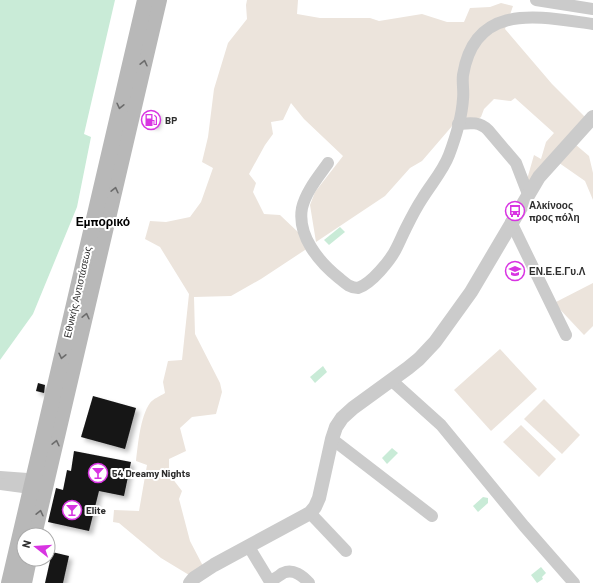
<svg xmlns="http://www.w3.org/2000/svg" width="593" height="583" font-family="Barlow,sans-serif">
<style>
.green{fill:#ece4dc}
.water{fill:#c9ebd7}
.building{fill:#151515;filter:url(#shadow)}
.lines{fill:none;stroke-linecap:round;stroke-linejoin:round}
.minor{stroke:#cbcbcb;stroke-width:12}
.tertiary{stroke:#cbcbcb;stroke-width:14}
.secondary{stroke:#b8b8b8;stroke-width:16}
.oneway{stroke:#6c6c6c}
.labels{text-anchor:middle;dominant-baseline:central;stroke-width:4;stroke-linejoin:round;paint-order:stroke}
.poi-label{font-size:10px;font-weight:bold;fill:#2e2e2e;stroke:#fff;text-anchor:start}
.street-label{font-size:10px;fill:#2e2e2e;stroke:#fff}
.quarter-label{font-size:12px;font-weight:bold;fill:#000;stroke:#fff}
</style>
<defs>
<filter id="shadow"><feDropShadow dx="3.5" dy="3.5" stdDeviation="2" flood-color="#0004"/></filter>
</defs>
<rect width="100%" height="100%" fill="#fff"/>
<g class="green">
<path d="M247 0H298L297 14 320 18H370L379 21 422 14 447 22H464L470 8 490 7 501 3 513 6 505 29 552 84 587 119 569 139 589 156 593 173V200L585 181 552 158 528 187 525 180 528 176 534 155 541 159 546 142 554 133 515 98 511 101 494 99 484 109 481 117 465 127 453 125 422 161 410 168 385 196 316 242 310 205 315 192 343 156 304 119 291 103 283 120 271 122 273 134 265 145 249 174 256 183 253 192 264 214 280 215 299 233 308 248 261 279 231 296 194 297 195 334 220 383 222 392 216 414 192 417 180 428 186 451 169 459V474L182 491 179 499 190 541 203 566 194 578 161 558 119 523 113 522 114 510 139 511 147 465 136 461C138 445 140 417 150 403 153 399 160 396 165 393L163 382 168 361 182 360 189 294 160 247 145 239 150 221 166 222 190 217 201 202 213 168 202 162 208 137 214 89 228 43 247 19 246 5Z"/>
<path d="M593 283V326L584 335 554 303Z"/>
<path d="M500 349 537 389 491 431 454 390Z"/>
<path d="M544 399 580 435 562 454 524 419Z"/>
<path d="M521 425 556 459 539 477 503 442Z"/>
</g>
<g class="water">
<path d="M0 0H115L84 134 91 137 77 207 33 314 0 360Z"/>
<path d="M340 227 345 232 329 245 324 240Z"/>
<path d="M323 366 327 372 315 383 310 377Z"/>
<path d="M392 448 398 453 387 464 382 458Z"/>
<path d="M483 497 488 498V503L478 512 473 506Z"/>
<path d="M541 567 546 573 542 577 543 579 537 583 531 575Z"/>
</g>
<g class="building">
<path d="M150 111 159 114 156 126 147 124Z"/>
<path d="M38 383 45 385 44 393 36 391Z"/>
<path d="M93 396 136 408 125 449 81 437Z"/>
<path d="M74 451 131 462 124 496 99 491 89 531 48 522 56 488 63 490 67 470 71 471Z"/>
<path d="M52 552 69 556 63 583H45Z"/>
</g>
<g class="lines">
<g class="minor">
<path d="M536 0 593 9"/>
<path d="M458 124C469 123 479 121 488 130L516 163 528 194"/>
<path d="M328 163C319 176 306 191 302 208 297 236 319 262 339 278 345 283 350 288 358 288 371 284 391 260 397 247 400 241 403 234 406 228 411 218 416 208 422 199 431 184 443 171 449 155 455 139 462 116 463 99 464 91 462 83 463 75 475 1 540 17 593 24"/>
<path d="M511 222 566 335"/>
<path d="M391 380 441 425 524 526 574 583"/>
<path d="M332 439 432 516"/>
<path d="M0 477 41 480"/>
<path d="M0 484 38 489"/>
<path d="M310 513 346 551"/>
<path d="M249 547 269 580C275 580 278 576 283 573 293 568 303 576 309 583"/>
</g>
<path class="tertiary" d="M190 583 194 578 214 565 310 513 315 507 319 498 332 439 336 427 342 418 353 408 408 368 419 359 435 342 471 292 539 177 593 117"/>
<g class="secondary">
<path d="M34 535 159 0"/>
<path d="M9 583 145 0"/>
<path d="M24 583 29 559"/>
</g>
</g>
<defs><path id="oneway-chevron" d="M-2-3.5L2.5 0L-2 3.5" fill="none" stroke-width="1.6" stroke-linecap="round" stroke-linejoin="round"/></defs>
<g class="oneway">
<use href="#oneway-chevron" transform="translate(144 63) rotate(-77)"/>
<use href="#oneway-chevron" transform="translate(120 106) rotate(103)"/>
<use href="#oneway-chevron" transform="translate(115 190) rotate(-77)"/>
<use href="#oneway-chevron" transform="translate(86 316) rotate(-77)"/>
<use href="#oneway-chevron" transform="translate(62 356) rotate(103)"/>
<use href="#oneway-chevron" transform="translate(56 443) rotate(-77)"/>
<use href="#oneway-chevron" transform="translate(40 513) rotate(-77)"/>
</g>
<defs>
<g id="fuel-ring" transform="scale(1)"><circle r="9.5" fill="#fff" stroke="#d834e2" stroke-width="1.5"/><path d="M-5.5-6h7V0h2V4h1.3V-2.5L3-4.5l.8-.8L6-3V5H2.5V1h-1V6h-7ZM-4.2-4.7v3.2H.2V-4.7Z" fill="#d834e2"/></g>
<g id="bus-ring" transform="scale(1)"><circle r="9.5" fill="#fff" stroke="#d834e2" stroke-width="1.5"/><path d="M-5-6H5V4H4V6H2V4H-2V6H-4V4H-5ZM-3.5-4V0h7V-4ZM-3.5 1.2v1.5H-2V1.2ZM2 1.2v1.5H3.5V1.2Z" fill="#d834e2"/></g>
<g id="school-ring" transform="scale(1)"><circle r="9.5" fill="#fff" stroke="#d834e2" stroke-width="1.5"/><path d="M0-5L7-2L0 1L-7-2ZM-4 1L0 2.5L4 1V4Q0 6-4 4Z" fill="#d834e2"/></g>
<g id="bar-ring" transform="scale(1)"><circle r="9.5" fill="#fff" stroke="#d834e2" stroke-width="1.5"/><path d="M-6-5H6L.8 .8V4.5H3.5V6h-7V4.5H-.8V.8Z" fill="#d834e2"/></g>
</defs>
<g fill-rule="evenodd">
<use href="#fuel-ring" x="151" y="120"/>
<use href="#bus-ring" x="515" y="211"/>
<use href="#school-ring" x="515" y="271"/>
<use href="#bar-ring" x="98" y="473"/>
<use href="#bar-ring" x="72" y="510"/>
</g>
<g class="labels">
<g class="poi-label">
<text x="165" y="120">BP</text>
<text x="529" y="205">Αλκίνοος<tspan x="529" dy="12">προς πόλη</tspan></text>
<text x="529" y="271">ΕΝ.Ε.Ε.Γυ.Λ</text>
<text x="112" y="473">54 Dreamy Nights</text>
<text x="86" y="510">Elite</text>
</g>
<g class="street-label">
<text transform="translate(77 292) rotate(-77)">Εθνικής Αντιστάσεως</text>
</g>
<g class="quarter-label">
<text x="103" y="221">Εμπορικό</text>
</g>
</g>
<g transform="translate(36 547) rotate(287)"><circle r="19" fill="#ffffff" stroke="#ababab"/>
<path d="M0-3L7 15L0 10L-7 15Z" fill="#d834e2"/>
<text y="-6" font-size="11" font-weight="bold" text-anchor="middle" fill="#2e2e2e">N</text>
</g>
</svg>
